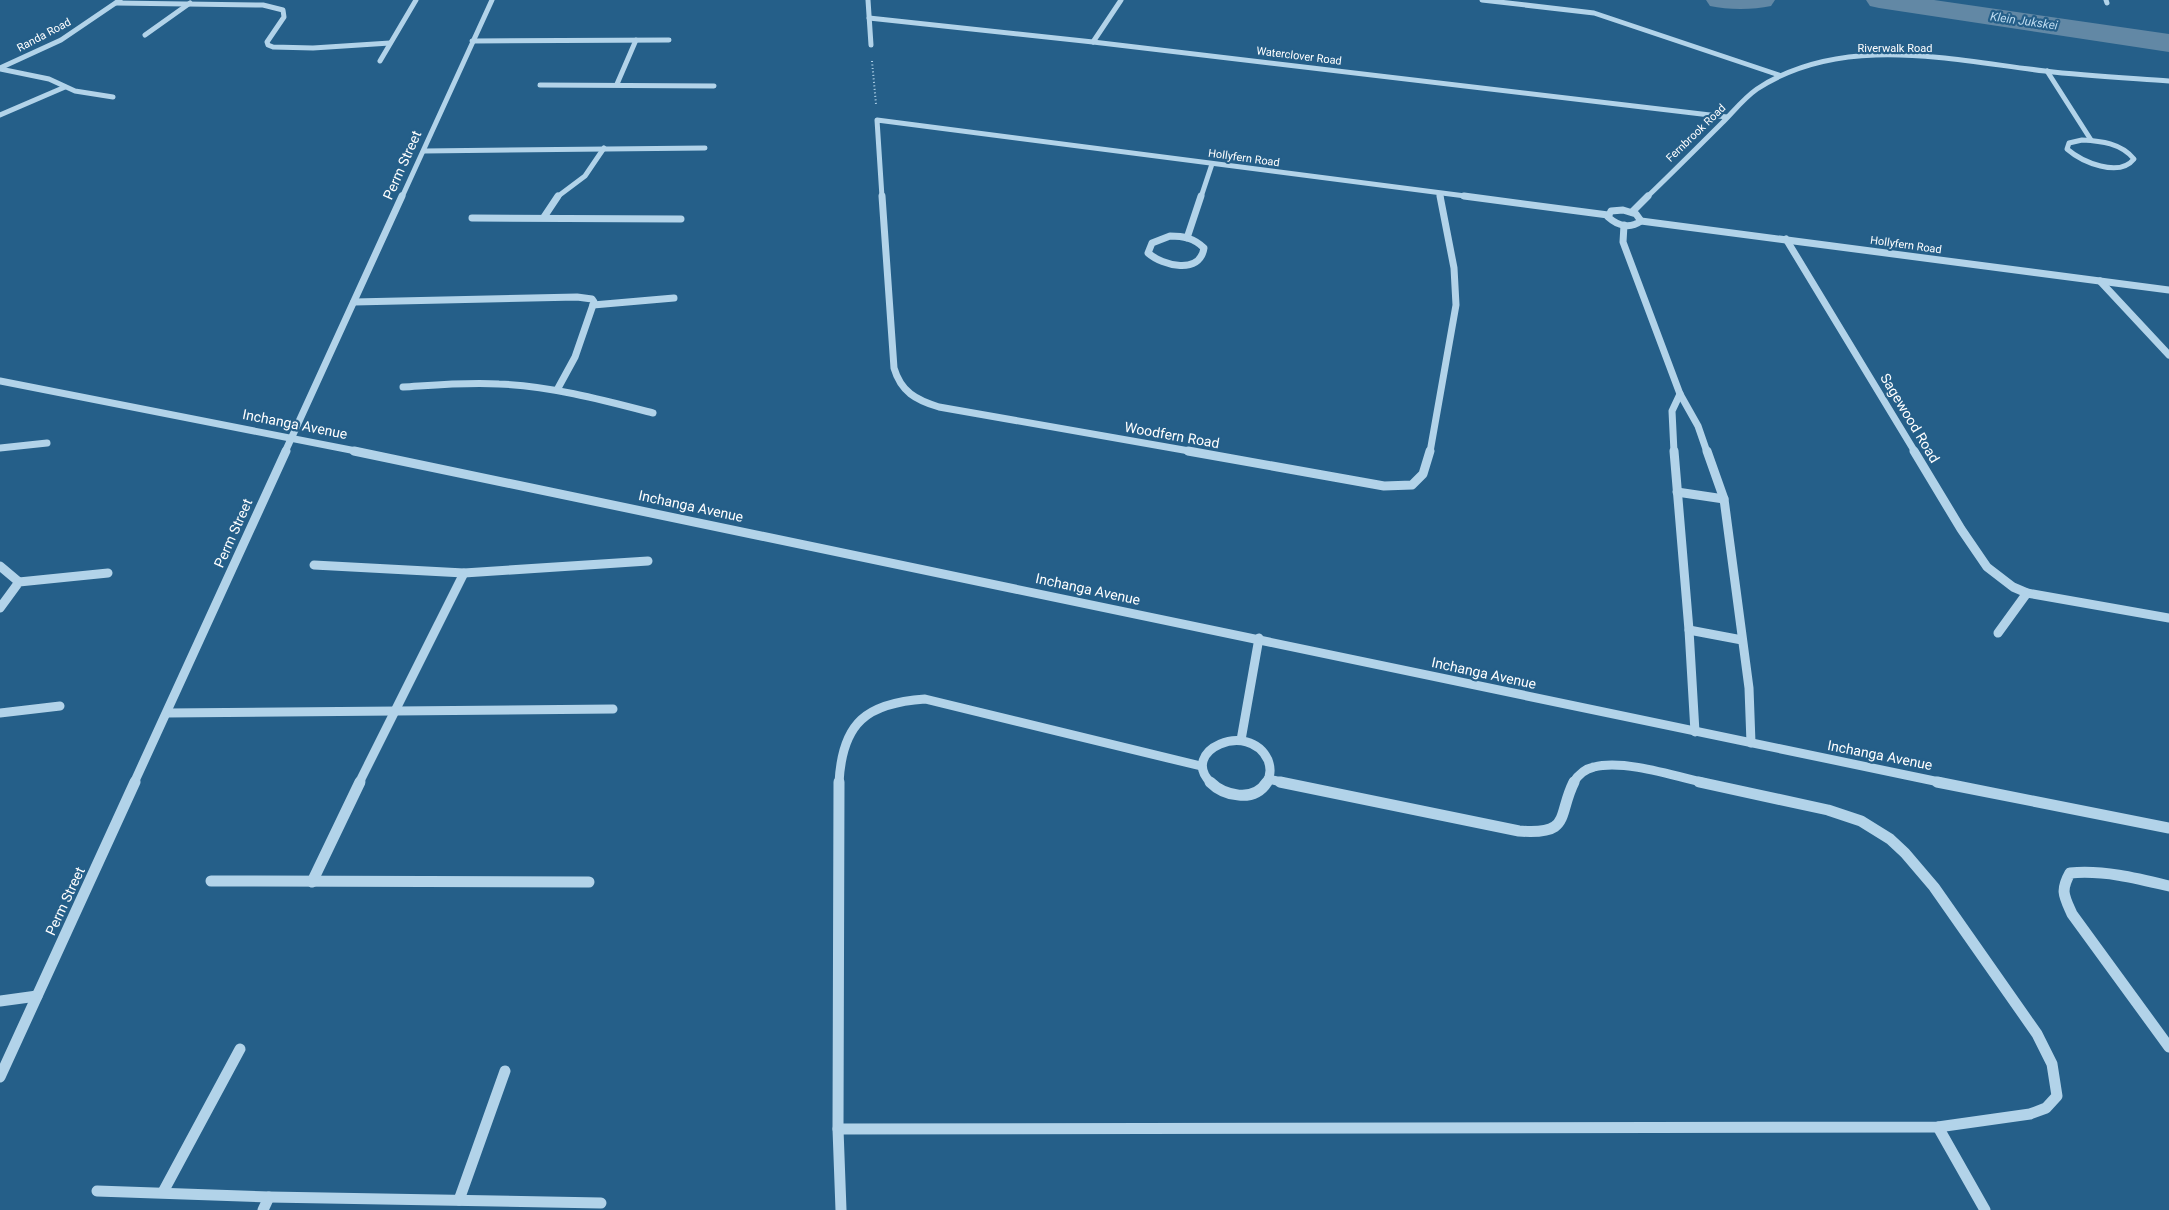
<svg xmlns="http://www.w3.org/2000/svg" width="2169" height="1210" font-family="Roboto,sans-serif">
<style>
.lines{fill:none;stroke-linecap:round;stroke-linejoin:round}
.river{fill:#6288a5;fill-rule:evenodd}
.path{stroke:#b2d3e9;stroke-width:2;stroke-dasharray:1 2.5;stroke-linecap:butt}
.minor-far3{stroke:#b2d3e9;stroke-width:5}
.minor-far2{stroke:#b2d3e9;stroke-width:7}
.minor-far1{stroke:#b2d3e9;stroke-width:9}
.minor{stroke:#b2d3e9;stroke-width:11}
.labels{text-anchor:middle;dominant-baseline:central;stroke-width:4.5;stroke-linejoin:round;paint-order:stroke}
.far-street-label{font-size:11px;fill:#fff;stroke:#255f89}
.far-water-label{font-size:12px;font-style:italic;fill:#bedcf1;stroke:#255f89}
.street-label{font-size:14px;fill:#fff;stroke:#255f89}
</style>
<rect width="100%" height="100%" fill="#255f89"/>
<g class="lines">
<g class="river">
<path d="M1706 0H1775L1771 6C1753 10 1728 10 1710 6Z"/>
<path d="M1866 0H1934L2169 34V52L1879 8 1870 6Z"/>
</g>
<path class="path" d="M872 61 876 104"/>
<g class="minor-far3">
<path d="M868 0 871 45"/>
<path d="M1482 0 1594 13 1779 75"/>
<path d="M2106 0 2107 3"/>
<path d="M116 3 263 5 283 10 284 17 267 42 268 45 273 47 313 48 390 43"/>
<path d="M869 18 1093 42 1727 117"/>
<path d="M145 35 190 3"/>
<path d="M472 41 669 40"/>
<path d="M1093 42 1121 0"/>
<path d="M380 61 416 0"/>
<path d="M0 68 61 40 120 0"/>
<path d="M0 69 49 79 75 91 113 97"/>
<path d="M2047 71 2091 140"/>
<path d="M617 84 636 40"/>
<path d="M540 85 714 86"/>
<path d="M0 115 65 87"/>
<path d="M2082 140C2101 141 2121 143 2134 159 2119 178 2082 162 2067 149L2069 143Z"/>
<path d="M424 151 705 148"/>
<path d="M1440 194 1441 197"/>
<path d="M402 197 492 0"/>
<path d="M557 197 585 176 604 148"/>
<path d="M882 197 877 120 1473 197"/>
<path d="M1201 197 1212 164"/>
<path d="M1647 197C1672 173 1697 148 1722 123 1733 112 1744 98 1757 89 1842 33 1951 60 2045 71 2086 76 2128 78 2169 81"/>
</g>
<g class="minor-far2">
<path d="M882 196 894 368C901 392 916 400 939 407L1195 452"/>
<path d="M1464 196 1608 215"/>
<path d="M1623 210 1636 214 1641 221C1630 229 1618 226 1608 217L1611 211Z"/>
<path d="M1632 212 1648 196"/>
<path d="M544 217 558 196"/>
<path d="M472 218 681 219"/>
<path d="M1641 221 2169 290"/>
<path d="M1624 225 1623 242 1680 394 1698 426 1707 452"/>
<path d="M1170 236C1183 236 1194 238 1204 248 1200 275 1163 266 1148 253L1152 243Z"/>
<path d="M1187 238 1201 196"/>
<path d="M1786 239 1915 452"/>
<path d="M2100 281 2169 355"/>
<path d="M354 302 577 297 592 299 594 302 575 357 557 390"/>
<path d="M593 305 674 298"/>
<path d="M0 381 361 452"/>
<path d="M403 387C435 385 467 382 499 384 551 386 603 400 653 413"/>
<path d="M0 448 47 443"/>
<path d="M285 452 402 196"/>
<path d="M1430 452 1456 305 1454 268 1440 196"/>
<path d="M1674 452 1672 411 1680 394"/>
</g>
<g class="minor-far1">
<path d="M354 451 1944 783"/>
<path d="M1188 451 1384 486 1412 485 1423 474 1430 451"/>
<path d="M1674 451 1689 630 1695 732"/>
<path d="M1707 451 1724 499 1749 688 1751 743"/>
<path d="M1914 451 1961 529 1987 567 2013 587 2027 593 2169 618"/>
<path d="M1677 492 1724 499"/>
<path d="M314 565 464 573 648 561"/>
<path d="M0 566 19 582"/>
<path d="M0 608 19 582 108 573"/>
<path d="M1689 630 1742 640"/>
<path d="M1998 633 2027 593"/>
<path d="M0 713 60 706"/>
<path d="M167 713 613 709"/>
<path d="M1241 740 1259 638"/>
<path d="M1268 779 1286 783"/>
<path d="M134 783 286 451"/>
<path d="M359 783 464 573"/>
<path d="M839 783C842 722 867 703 925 699L1201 766"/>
<path d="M1211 783C1178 751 1249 719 1268 760 1271 768 1271 776 1266 783"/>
<path d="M1573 783C1578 775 1584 769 1594 767 1623 759 1675 776 1705 783"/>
</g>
<g class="minor">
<path d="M839 782 838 1129 841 1210"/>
<path d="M1210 782C1224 796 1254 803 1267 782"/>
<path d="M1280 782 1519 831C1572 835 1557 816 1574 782"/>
<path d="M1937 782 2169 828"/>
<path d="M211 881 589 882"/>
<path d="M312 882 360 782"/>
<path d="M2169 886C2136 878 2104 870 2070 873 2060 891 2064 896 2072 914L2169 1047"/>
<path d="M0 1001 37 996"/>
<path d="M0 1077 135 782"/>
<path d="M1938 1127 1985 1210"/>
<path d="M838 1129 1938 1127 2030 1114 2046 1108 2057 1096 2052 1064 2037 1034 1934 887 1905 853 1890 839 1861 821 1828 810 1699 782"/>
<path d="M97 1191 269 1197 601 1203"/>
<path d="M163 1192 240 1049"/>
<path d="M459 1200 505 1071"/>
<path d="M263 1210 269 1197"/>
</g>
</g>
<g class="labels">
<g class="far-street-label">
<text transform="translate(44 35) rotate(-28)">Randa Road</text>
<text x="1895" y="48">Riverwalk Road</text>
<text transform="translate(1299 56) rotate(7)">Waterclover Road</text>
<text transform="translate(1696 133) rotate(-44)">Fernbrook Road</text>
<text transform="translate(1244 158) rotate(8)">Hollyfern Road</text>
<text transform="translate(1906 245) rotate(8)">Hollyfern Road</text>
</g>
<g class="far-water-label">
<text transform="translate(2024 21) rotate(8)">Klein Jukskei</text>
</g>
<g class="street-label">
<text transform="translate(402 165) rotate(-66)">Perm Street</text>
<text transform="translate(1910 418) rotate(59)">Sagewood Road</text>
<text transform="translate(295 424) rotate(11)">Inchanga Avenue</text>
<text transform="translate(1172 435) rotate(10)">Woodfern Road</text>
<text transform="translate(691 506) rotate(12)">Inchanga Avenue</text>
<text transform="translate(233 533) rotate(-66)">Perm Street</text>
<text transform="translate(1088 589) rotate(12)">Inchanga Avenue</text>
<text transform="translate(1484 673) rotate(12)">Inchanga Avenue</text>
<text transform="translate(1880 755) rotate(11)">Inchanga Avenue</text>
<text transform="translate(65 901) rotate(-65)">Perm Street</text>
</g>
</g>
</svg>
